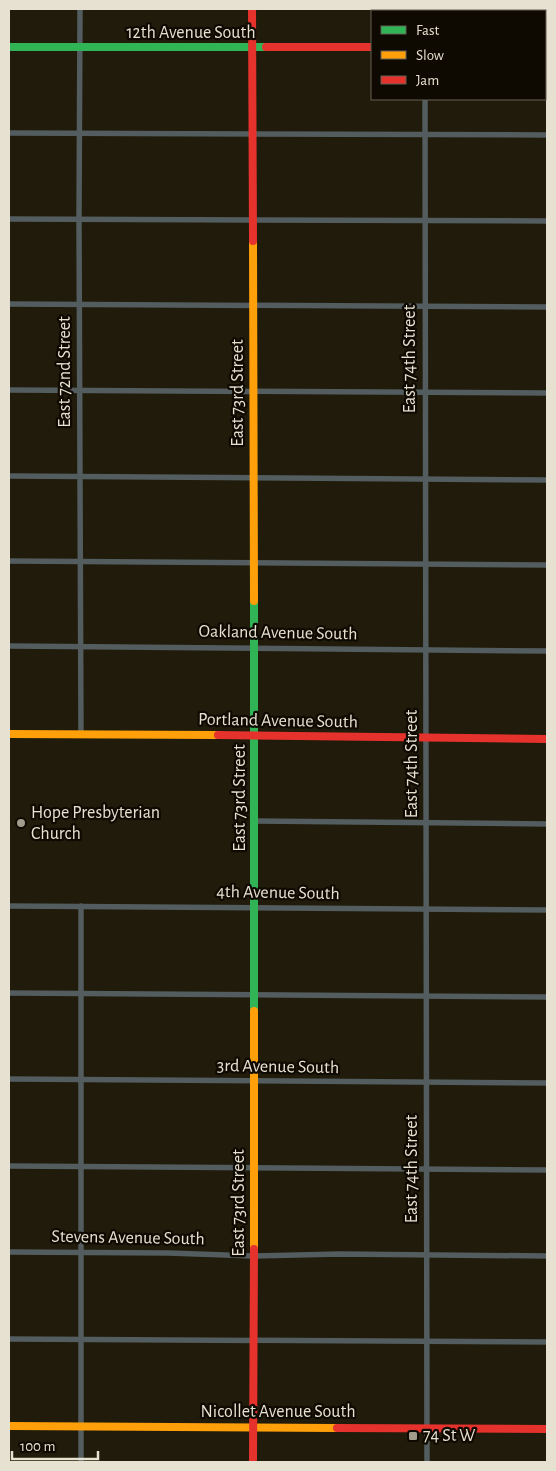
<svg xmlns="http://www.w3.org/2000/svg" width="556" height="1471" font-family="'Alegreya Sans',sans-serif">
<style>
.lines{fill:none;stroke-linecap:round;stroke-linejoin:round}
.street{stroke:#535c5e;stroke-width:5.5}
.fast{stroke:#30b455;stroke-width:8}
.slow{stroke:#ff9f0a;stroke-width:8}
.jam{stroke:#e5322d;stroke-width:8}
.poi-dot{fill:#a19c8b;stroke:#0e0a02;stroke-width:2}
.labels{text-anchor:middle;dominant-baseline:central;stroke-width:4.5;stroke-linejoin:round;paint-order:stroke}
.street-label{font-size:18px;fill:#e6e1d0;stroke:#0e0a02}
.poi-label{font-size:18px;fill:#e6e1d0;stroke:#0e0a02;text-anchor:start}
</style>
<rect width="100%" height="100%" fill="#201b0a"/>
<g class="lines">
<g class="street">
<path d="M80 9 79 219 81 735"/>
<path d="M425 9V11"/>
<path d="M425 99 427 1462"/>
<path d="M9 133 547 135"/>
<path d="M9 219 547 221"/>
<path d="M9 304 547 307"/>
<path d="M9 390 547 393"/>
<path d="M9 476 547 480"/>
<path d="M9 561 547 565"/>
<path d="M9 646 547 651"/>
<path d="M255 821 547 824"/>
<path d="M9 906 547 910"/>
<path d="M81 906V1462"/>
<path d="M9 993 547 997"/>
<path d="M9 1079 547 1083"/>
<path d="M9 1166 547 1170"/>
<path d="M9 1252 168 1253 254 1256 340 1254 547 1256"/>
<path d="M9 1339 547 1342"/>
</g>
<g class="fast">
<path d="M9 47H266"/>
<path d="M545 48H547"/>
<path d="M254 601V1011"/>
</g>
<g class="slow">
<path d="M253 241 254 601"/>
<path d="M9 734 218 735"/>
<path d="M254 1249V1011"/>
<path d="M9 1426 337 1428"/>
</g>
<g class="jam">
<path d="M252 9 253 241"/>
<path d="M266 47H372"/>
<path d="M218 735 547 739"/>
<path d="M337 1428 547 1429"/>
<path d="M253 1462 254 1249"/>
</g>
</g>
<g class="poi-dot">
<circle cx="21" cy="823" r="5"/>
<rect x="408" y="1431" width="10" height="10" rx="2.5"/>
</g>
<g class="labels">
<g class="street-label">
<text x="191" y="33">12th Avenue South</text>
<text transform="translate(410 359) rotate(-90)">East 74th Street</text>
<text transform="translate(65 372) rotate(-90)">East 72nd Street</text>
<text transform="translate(238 393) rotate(-90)">East 73rd Street</text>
<text transform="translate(278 633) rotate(1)">Oakland Avenue South</text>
<text transform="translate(278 721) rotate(1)">Portland Avenue South</text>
<text transform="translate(412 764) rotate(-90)">East 74th Street</text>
<text transform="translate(240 798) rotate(-90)">East 73rd Street</text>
<text transform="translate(278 893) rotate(1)">4th Avenue South</text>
<text transform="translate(278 1067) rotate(1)">3rd Avenue South</text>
<text transform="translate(412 1169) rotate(-90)">East 74th Street</text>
<text transform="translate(239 1203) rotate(-90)">East 73rd Street</text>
<text transform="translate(128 1238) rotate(1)">Stevens Avenue South</text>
<text x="278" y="1412">Nicollet Avenue South</text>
</g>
<g class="poi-label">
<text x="31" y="813">Hope Presbyterian<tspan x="31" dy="21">Church</tspan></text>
<text x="423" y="1436">74 St W</text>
</g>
</g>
<rect width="556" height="1471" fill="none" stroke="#e6e1d0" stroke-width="20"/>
<rect x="371" y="10" width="175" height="90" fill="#0e0a02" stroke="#646054"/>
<rect x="381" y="26" width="25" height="8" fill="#30b455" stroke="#646054"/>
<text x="416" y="35" font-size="15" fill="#e6e1d0">Fast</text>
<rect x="381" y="51" width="25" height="8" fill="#ff9f0a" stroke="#646054"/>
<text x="416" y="60" font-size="15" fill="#e6e1d0">Slow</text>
<rect x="381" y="76" width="25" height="8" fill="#e5322d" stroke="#646054"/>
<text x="416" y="85" font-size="15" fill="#e6e1d0">Jam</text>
<path d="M12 1451v8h86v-8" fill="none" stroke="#e6e1d0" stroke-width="2.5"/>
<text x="20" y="1451" font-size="15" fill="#e6e1d0" stroke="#0e0a02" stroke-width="4" paint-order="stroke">100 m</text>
</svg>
